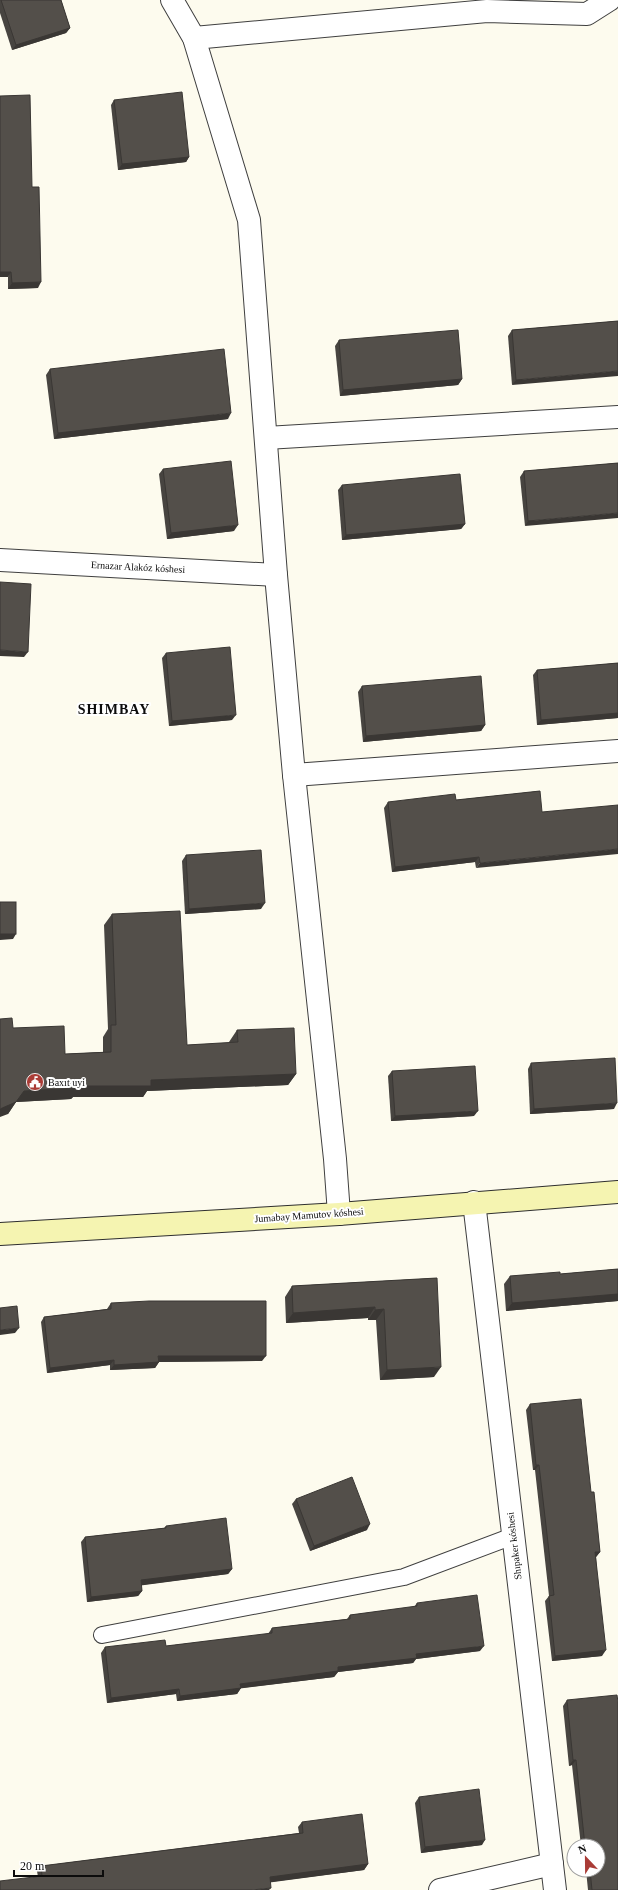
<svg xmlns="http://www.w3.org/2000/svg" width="618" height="1890" font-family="'Times New Roman',serif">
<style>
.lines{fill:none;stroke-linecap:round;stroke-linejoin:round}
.lane-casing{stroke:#3f3f3f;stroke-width:18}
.street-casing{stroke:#3f3f3f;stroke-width:24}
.secondary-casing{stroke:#2e2e2e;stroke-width:24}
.lane{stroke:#fff;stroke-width:16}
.street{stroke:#fff;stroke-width:22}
.secondary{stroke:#f5f4b1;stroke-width:22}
.wall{fill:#474440}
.shaded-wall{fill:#3a3734}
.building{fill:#534f4a;stroke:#3a3734}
.labels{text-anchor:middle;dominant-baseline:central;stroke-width:4;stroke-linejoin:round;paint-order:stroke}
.street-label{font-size:10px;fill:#0c0c0c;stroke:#fff}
.poi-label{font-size:10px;fill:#0c0c0c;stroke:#fff;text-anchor:start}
.district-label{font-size:14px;font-weight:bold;letter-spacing:1px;fill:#0c0c0c;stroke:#fff}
</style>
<rect width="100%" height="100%" fill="#fdfbee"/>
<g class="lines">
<g class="lane-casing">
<path id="lane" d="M102 1635 404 1577 513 1536"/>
</g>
<g class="street-casing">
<g id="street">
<path d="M172 0 194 38 249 220 276 575 294 775 335 1159 339 1214"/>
<path d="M194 38 487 11 587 14 609 0"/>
<path d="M266 438 618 417"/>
<path d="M0 560 276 575"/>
<path d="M294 775 618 751"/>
<path d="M474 1202 555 1890"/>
<path d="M440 1890 552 1864"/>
</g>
</g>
<g class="secondary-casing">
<path id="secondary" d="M0 1234 339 1214 618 1192"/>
</g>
<use href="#lane" class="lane"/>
<use href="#street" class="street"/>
<use href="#secondary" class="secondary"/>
</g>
<g class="wall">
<path d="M0 0H61L70 28 66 33 12 50 0 13Z"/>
<path d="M114 100 189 157 186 162 118 170 111 105Z"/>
<path d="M32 187 38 288 8 289V277Z"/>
<path d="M618 321 512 385 508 336 512 330Z"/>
<path d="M339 340 462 379 458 385 340 396 335 346Z"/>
<path d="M50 369 228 419 54 439 46 375Z"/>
<path d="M618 463 525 526 520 477 524 471Z"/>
<path d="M163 469 234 531 167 539 159 474Z"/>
<path d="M342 485 465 524 461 529 342 540 338 490Z"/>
<path d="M166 653 232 720 169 726 162 658Z"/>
<path d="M618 663V718L537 725 533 675 537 670Z"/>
<path d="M362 686 485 725 481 731 363 742 358 692Z"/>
<path d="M540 791 476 868 475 862 392 872 384 808 388 802 456 800Z"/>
<path d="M186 855 261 909 185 914 182 861Z"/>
<path d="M112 914 187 1045 229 1043V1042L237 1030 296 1074 288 1085 147 1091 143 1097H73L71 1099 16 1102 8 1114 13 1028 65 1054 103 1052V1037L108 1029 104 925Z"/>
<path d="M531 1063 614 1109 530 1114 528 1069Z"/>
<path d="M392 1071 474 1116 391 1121 388 1076Z"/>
<path d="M618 1269V1301L506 1311 504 1284 510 1276 560 1274Z"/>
<path d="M437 1278 434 1377 380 1380 376 1320H368V1318L286 1323 285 1297 292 1286Z"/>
<path d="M111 1303 262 1361 159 1362 155 1368 110 1370V1365L47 1373 41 1322 44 1317 107 1309Z"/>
<path d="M530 1404 591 1492 600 1552 596 1557 602 1656 552 1661 545 1601 549 1596 535 1470H533L526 1410Z"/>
<path d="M296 1499 367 1530 310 1551 292 1504Z"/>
<path d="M166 1526 232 1569 228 1574 141 1585 142 1591 138 1596 87 1602 81 1542 85 1537 164 1528Z"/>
<path d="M417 1603 480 1651 416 1659 413 1663 338 1672 334 1677 241 1688 237 1694 177 1701 176 1694 107 1703 101 1653 105 1647 166 1646 268 1634 272 1628 347 1619 350 1615 414 1607Z"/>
<path d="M567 1700 618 1890H588L586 1870H598V1846H581L572 1765 569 1766 563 1706Z"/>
<path d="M419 1797 482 1845 421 1853 415 1803Z"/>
<path d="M302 1822 368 1864 364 1870 270 1882 38 1877 37 1871 41 1866 299 1833 298 1827Z"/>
</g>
<g class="shaded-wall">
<path d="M70 28 66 33 12 50 16 45Z"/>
<path d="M189 157 186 162 118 170 122 164Z"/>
<path d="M0 272H11L8 277H0Z"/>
<path d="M41 282 38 288 8 289 12 283Z"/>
<path d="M618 371V376L512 385 516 380Z"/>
<path d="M462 379 458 385 340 396 343 390Z"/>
<path d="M231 413 228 419 54 439 58 433Z"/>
<path d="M618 513V518L525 526 528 521Z"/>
<path d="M465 524 461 529 342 540 346 535Z"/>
<path d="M238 525 234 531 167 539 171 533Z"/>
<path d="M0 650 28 652 24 657 0 656Z"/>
<path d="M618 713V718L537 725 541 720Z"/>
<path d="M236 715 232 720 169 726 172 721Z"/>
<path d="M485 725 481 731 363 742 366 736Z"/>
<path d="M618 849V854L476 868 480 863Z"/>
<path d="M479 857 475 862 392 872 395 867Z"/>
<path d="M265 903 261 909 185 914 189 909Z"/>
<path d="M0 934H16L13 939 0 940Z"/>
<path d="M296 1074 288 1085 147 1091 143 1097H73L71 1099 16 1102 8 1114 0 1117V1109L24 1091 79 1086 151 1080Z"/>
<path d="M617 1103 614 1109 530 1114 534 1109Z"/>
<path d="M478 1111 474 1116 391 1121 395 1116Z"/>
<path d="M618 1294V1301L506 1311 512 1303Z"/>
<path d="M375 1307 368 1318 286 1323 293 1313Z"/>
<path d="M384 1309 376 1320H368L375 1310Z"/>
<path d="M19 1328 15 1333 0 1335V1330Z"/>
<path d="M158 1356H266L262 1361 155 1362Z"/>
<path d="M114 1360 110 1365 47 1373 50 1368Z"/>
<path d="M159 1362 155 1368 110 1370 114 1365Z"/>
<path d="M441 1367 434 1377 380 1380 387 1370Z"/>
<path d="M536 1465H539L535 1470H533Z"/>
<path d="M370 1524 367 1530 310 1551 314 1546Z"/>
<path d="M595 1552H600L596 1557 592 1558Z"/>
<path d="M232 1569 228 1574 137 1586 141 1580Z"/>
<path d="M142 1591 138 1596 87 1602 91 1597Z"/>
<path d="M484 1646 480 1651 416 1659 413 1663 338 1672 334 1677 236 1689 240 1684 416 1654Z"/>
<path d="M606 1650 602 1656 552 1661 555 1656Z"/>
<path d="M241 1688 237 1694 177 1701 180 1696Z"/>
<path d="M179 1689 176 1694 107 1703 111 1698Z"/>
<path d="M573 1760H576L572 1765 569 1766Z"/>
<path d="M485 1840 482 1845 421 1853 425 1847Z"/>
<path d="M368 1864 364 1870 266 1883 270 1877Z"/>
<path d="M271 1888 269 1890H252Z"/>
</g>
<g class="building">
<path d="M1 0H61L70 28 16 45Z"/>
<path d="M182 92 189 157 122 164 114 100Z"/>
<path d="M30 95 32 187H39L41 282 12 283 11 272H0V96Z"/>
<path d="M618 321V371L516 380 512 330Z"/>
<path d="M458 330 462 379 343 390 339 340Z"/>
<path d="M224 349 231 413 58 433 50 369Z"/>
<path d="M231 461 238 525 171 533 163 469Z"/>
<path d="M618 463V513L528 521 524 471Z"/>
<path d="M460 474 465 524 346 535 342 485Z"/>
<path d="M0 582 31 584 28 652 0 650Z"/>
<path d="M230 647 236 715 172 721 166 653Z"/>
<path d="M618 663V713L541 720 537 670Z"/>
<path d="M481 676 485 725 366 736 362 686Z"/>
<path d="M540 791 542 812 618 805V849L480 863 479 857 395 867 388 802 455 794 456 800Z"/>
<path d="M261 850 265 903 189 909 186 855Z"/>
<rect x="0" y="902" width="16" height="32"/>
<path d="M180 911 187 1045 238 1042 237 1030 294 1028 296 1074 151 1080V1086H79V1088L24 1091 16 1102 0 1109V1019L12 1018 13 1028 64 1026 65 1054 111 1052V1025H116L112 914Z"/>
<path d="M615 1058 617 1103 534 1109 531 1063Z"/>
<path d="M475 1066 478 1111 395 1116 392 1071Z"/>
<path d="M618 1269V1294L512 1303 510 1276 560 1272V1274Z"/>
<path d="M437 1278 441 1367 387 1370 384 1309 375 1310V1307L293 1313 292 1286Z"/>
<path d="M149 1301H266V1356H158L159 1362 114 1365V1360L50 1368 44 1317 111 1309V1303Z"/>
<path d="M17 1306 19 1328 0 1330V1308Z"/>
<path d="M581 1399 591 1492H594L600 1552H595L606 1650 555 1656 549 1596 554 1595 539 1465H536L530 1404Z"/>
<path d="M352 1477 370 1524 314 1546 296 1499Z"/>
<path d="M226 1518 232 1569 141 1580 142 1591 91 1597 85 1537 166 1528V1526Z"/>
<path d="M477 1595 484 1646 416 1654 417 1658 338 1667V1671L240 1684 241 1688 180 1696 179 1689 111 1698 105 1647 165 1640 166 1646 272 1633V1628L350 1619V1615L417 1606V1603Z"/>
<path d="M617 1695 618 1702V1890H592L590 1870H598V1846H585L576 1760H573L567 1700Z"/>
<path d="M479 1789 485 1840 425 1847 419 1797Z"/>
<path d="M362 1814 368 1864 270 1877 271 1888 252 1890H0V1881L42 1876 41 1866 303 1833 302 1822Z"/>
</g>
<defs>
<g id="civic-disc" transform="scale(0.9)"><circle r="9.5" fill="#aa3c36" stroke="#fff"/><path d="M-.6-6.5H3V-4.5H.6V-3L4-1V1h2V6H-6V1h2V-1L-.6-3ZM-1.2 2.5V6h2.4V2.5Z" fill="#fff"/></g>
</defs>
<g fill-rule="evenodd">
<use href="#civic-disc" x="35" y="1082"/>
</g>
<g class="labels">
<g class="street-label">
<text transform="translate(138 567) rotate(3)">Ernazar Alakóz kóshesi</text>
<text transform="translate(309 1215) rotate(-4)">Jumabay Mamutov kóshesi</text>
<text transform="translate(514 1546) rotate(-97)">Shıpaker kóshesi</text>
</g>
<g class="poi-label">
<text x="48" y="1082">Baxıt uyi</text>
</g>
<g class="district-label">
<text x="114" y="709">SHIMBAY</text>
</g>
</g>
<g transform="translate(586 1858) rotate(338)"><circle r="19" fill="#ffffff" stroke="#9e9e9e"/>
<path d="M0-3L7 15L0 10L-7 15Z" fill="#aa3c36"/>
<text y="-6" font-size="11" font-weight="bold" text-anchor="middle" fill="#0c0c0c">N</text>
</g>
<path d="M14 1870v6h89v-6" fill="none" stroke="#0c0c0c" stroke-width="2"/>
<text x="20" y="1870" font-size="12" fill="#0c0c0c" stroke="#ffffff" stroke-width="3" paint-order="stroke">20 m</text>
</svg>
